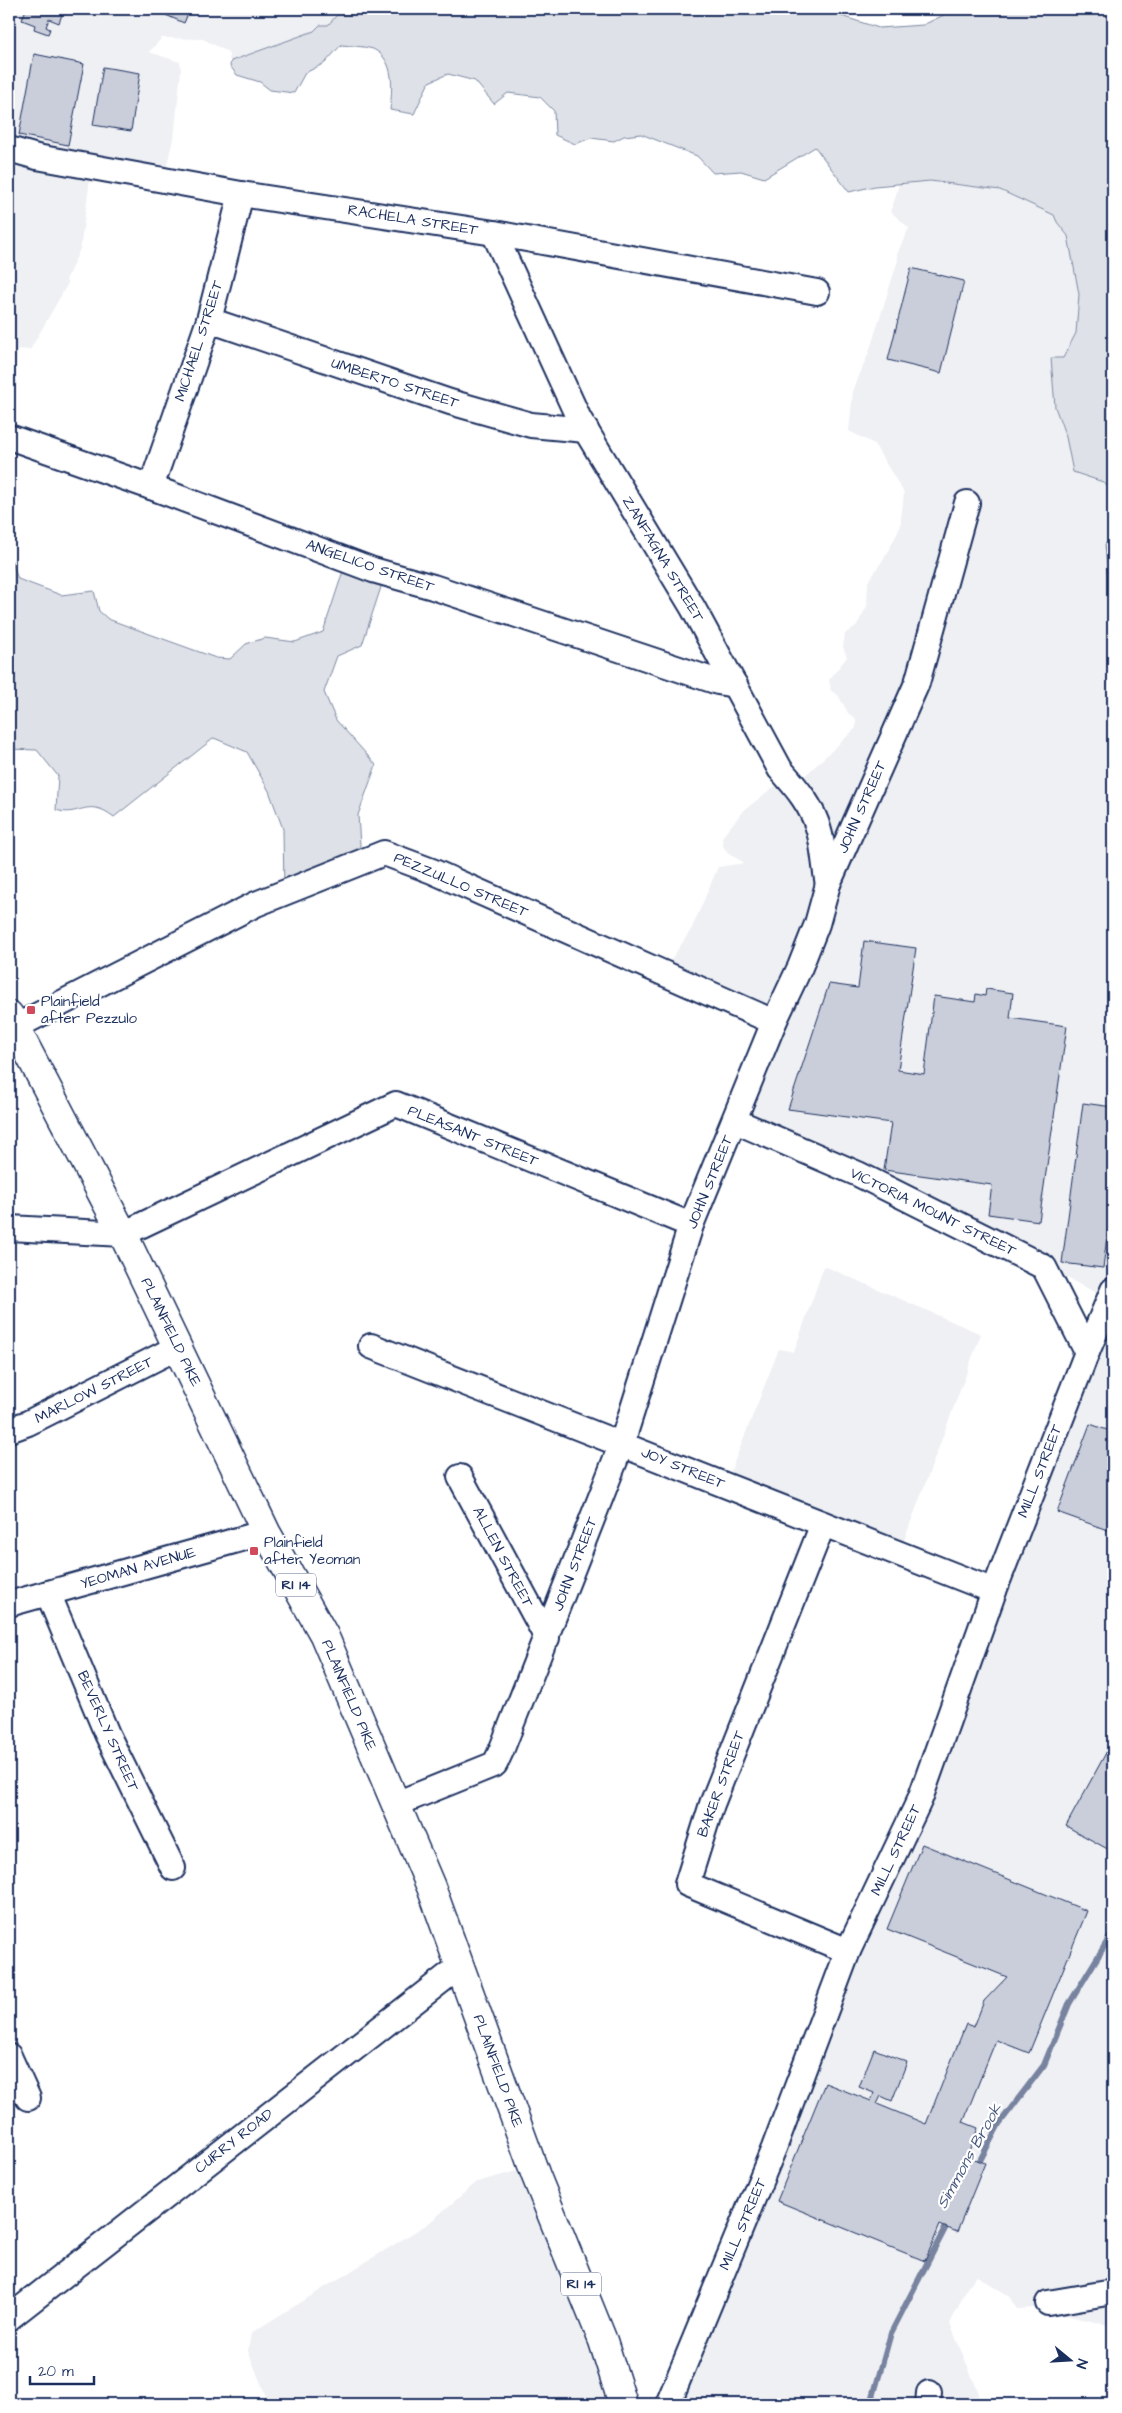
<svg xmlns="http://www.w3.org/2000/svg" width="1122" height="2413" font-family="'Architects Daughter',sans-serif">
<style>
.built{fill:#eff0f4}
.green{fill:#dee1e7;stroke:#7c88a2}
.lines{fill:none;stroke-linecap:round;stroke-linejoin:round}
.stream{stroke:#77839f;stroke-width:6}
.building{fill:#caceda;stroke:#1b2f5e}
.minor-casing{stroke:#1b2f5e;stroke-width:28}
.major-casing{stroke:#1b2f5e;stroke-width:31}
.minor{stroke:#fff;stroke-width:24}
.major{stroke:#fff;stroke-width:28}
.poi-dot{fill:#d1495b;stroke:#fff;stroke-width:2}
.labels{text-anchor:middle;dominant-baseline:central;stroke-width:4.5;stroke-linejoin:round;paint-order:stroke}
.shield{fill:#fff;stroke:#5f6d8e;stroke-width:1}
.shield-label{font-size:14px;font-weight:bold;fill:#1b2f5e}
.street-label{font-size:15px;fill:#1b2f5e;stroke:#fff}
.poi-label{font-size:15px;fill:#1b2f5e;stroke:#fff;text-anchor:start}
.water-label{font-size:16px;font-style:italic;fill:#49597e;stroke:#fff}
</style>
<rect width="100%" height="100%" fill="#fff"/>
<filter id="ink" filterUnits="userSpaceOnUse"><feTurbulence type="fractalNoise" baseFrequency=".02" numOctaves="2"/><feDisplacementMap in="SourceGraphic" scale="10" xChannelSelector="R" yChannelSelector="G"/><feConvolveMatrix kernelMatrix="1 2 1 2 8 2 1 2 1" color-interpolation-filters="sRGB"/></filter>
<g filter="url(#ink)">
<g class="built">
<path d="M9 9H356L352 15H337L328 25H320L314 31 230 61 228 52 203 39 162 38 149 52 180 62 181 70 175 130 164 178 91 172 80 249 66 280 68 283 30 350 18 349 14 373 17 383 9 403Z"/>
<path d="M930 181 1000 190 1054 215 1057 222 1068 236 1079 294 1076 333 1063 358H1051L1055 407 1066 437 1073 472 1103 482 1113 490V536L1105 544 1113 643V2326L1033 2308 1017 2309 1008 2295 977 2276 968 2286 950 2324 978 2391 977 2404H670L896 1832 1099 1294 857 1174 742 1126 770 1034 663 972 692 928 718 867 745 863 729 854 723 846 722 837 743 811 784 779 795 785 856 728V719L848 713 838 695 831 691 829 680 847 657 843 647 845 634 857 625 867 606 868 582 888 552 900 527 904 493 874 444 849 431 853 391 869 352 898 260 897 254 909 228 891 212 899 184Z"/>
<path d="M824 1266 981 1334 899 1554 726 1483 779 1349 794 1352Z"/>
<path d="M531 2167 621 2404H269L248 2351 251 2333 429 2223 477 2182Z"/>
</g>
<g class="green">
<path d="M356 9H819L879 28 923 25 956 9H1113V490L1103 482 1073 472 1066 437 1055 407 1051 358H1063L1076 333 1079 294 1068 236 1057 222 1054 215 1000 190 930 181 875 186 849 192 815 147 764 178 741 171 713 173 697 156 641 134 624 136 614 141 591 138 575 144 555 135 554 111 540 97 508 93 494 104 475 81 448 74 429 82 414 114 390 110C392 90 396 60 373 49 364 46 350 46 341 45L325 63 305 73 294 93 270 90 260 82 237 75 230 66 231 61 314 31 320 25H328L337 15H352Z"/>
<path d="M1113 536V643L1105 544Z"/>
<path d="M9 554 18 579 61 595 94 591 99 611 108 619 216 658 230 659 246 644 265 638 295 642 323 632 347 559 385 575 362 645 337 656 324 692 336 720 376 765 358 815 361 860 284 892 283 829 269 791 247 752 214 738 114 817C87 796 79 818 56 810L58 776 37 750 9 749Z"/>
</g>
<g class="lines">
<g class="stream">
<path d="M1113 61V63"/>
<path d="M976 2168 999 2124 1044 2065 1069 2004 1113 1932"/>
<path d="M871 2404 891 2333 949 2221"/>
</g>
</g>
<g class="building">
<path d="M26 9H64L59 23 49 19 46 27 50 29 48 34 34 29 35 25 22 20Z"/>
<path d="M152 9H190L184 23Z"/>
<path d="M34 54 84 64 68 145 19 135Z"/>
<path d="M103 67 140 73 131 131 93 125Z"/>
<path d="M911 268 964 281 941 373 888 360Z"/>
<path d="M864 941 916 948 898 1070 924 1074 934 996 975 1002 976 994 985 996 986 989 1013 993 1010 1018 1067 1026 1039 1221 988 1214 992 1185 884 1170 891 1123 788 1109 829 984 858 988Z"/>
<path d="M1083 1103 1113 1107V1189L1103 1268 1062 1263Z"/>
<path d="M1090 1424 1113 1432V1532L1057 1512Z"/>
<path d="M1113 1740V1852L1066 1826Z"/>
<path d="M922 1844 1087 1911 1029 2053 996 2040 963 2122 978 2128 967 2156 985 2163 957 2232 940 2225 925 2261 777 2201 825 2083 871 2101 874 2093 859 2087 874 2049 907 2062 892 2101 881 2096 877 2104 926 2124 966 2024 974 2027 984 2001 1007 1977 887 1929Z"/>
</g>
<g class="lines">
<g class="minor-casing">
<g id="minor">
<path d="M9 149 37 157 241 194 494 233 817 292"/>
<path d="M494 233 579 419 693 608 780 769C796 787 813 807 819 831 824 848 824 866 828 884"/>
<path d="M209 320 450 402 531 425 586 430"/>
<path d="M9 437 151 487 373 570 433 587 718 682 735 685"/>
<path d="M151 487 209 320 241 194"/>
<path d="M9 1030 256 904 384 853 432 871 774 1022"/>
<path d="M735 1121 858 1174 1044 1267 1087 1352"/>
<path d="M9 1228 123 1234 396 1104 691 1225"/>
<path d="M371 1346 994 1591"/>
<path d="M9 1430 28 1423 178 1347"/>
<path d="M460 1477 547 1638"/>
<path d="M823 1524 712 1804 687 1884 848 1951"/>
<path d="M48 1593 107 1734 173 1868"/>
<path d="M9 1604 266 1532"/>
<path d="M396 1804 495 1764 501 1751 622 1443 691 1225 774 1022 800 967 817 924 828 884 917 683 967 503"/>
<path d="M9 2056 28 2098"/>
<path d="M1048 2303 1113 2292"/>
<path d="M9 2318 460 1966"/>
<path d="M668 2404 774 2148 848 1951 920 1799 994 1591 1087 1352 1113 1290"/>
<path d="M928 2404 929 2393"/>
</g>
</g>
<g class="major-casing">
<path id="major" d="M9 1015 123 1234 266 1532 324 1635 431 1887 536 2176 603 2341 623 2404"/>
</g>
<use href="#minor" class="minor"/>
<use href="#major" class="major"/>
</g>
</g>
<g class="poi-dot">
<rect x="26" y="1005" width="10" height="10" rx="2.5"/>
<rect x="249" y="1546" width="10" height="10" rx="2.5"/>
</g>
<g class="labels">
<g class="shield">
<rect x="276" y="1573.5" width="40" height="23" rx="4"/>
<rect x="561" y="2272.5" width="40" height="23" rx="4"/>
</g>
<g class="shield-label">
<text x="296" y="1585">RI 14</text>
<text x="581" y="2284">RI 14</text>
</g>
<g class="street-label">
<text transform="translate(413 220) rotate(9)">RACHELA STREET</text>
<text transform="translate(199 341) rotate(-72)">MICHAEL STREET</text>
<text transform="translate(395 383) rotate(18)">UMBERTO STREET</text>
<text transform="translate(663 559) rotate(59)">ZANFAGNA STREET</text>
<text transform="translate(370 566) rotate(19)">ANGELICO STREET</text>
<text transform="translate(862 807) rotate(-66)">JOHN STREET</text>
<text transform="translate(461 885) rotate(23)">PEZZULLO STREET</text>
<text transform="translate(473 1136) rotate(22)">PLEASANT STREET</text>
<text transform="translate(710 1182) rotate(-68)">JOHN STREET</text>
<text transform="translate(933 1212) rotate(26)">VICTORIA MOUNT STREET</text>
<text transform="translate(171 1332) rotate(64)">PLAINFIELD PIKE</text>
<text transform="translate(94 1390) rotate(-27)">MARLOW STREET</text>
<text transform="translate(683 1468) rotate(22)">JOY STREET</text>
<text transform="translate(1040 1471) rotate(-69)">MILL STREET</text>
<text transform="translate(503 1557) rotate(62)">ALLEN STREET</text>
<text transform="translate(575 1564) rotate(-69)">JOHN STREET</text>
<text transform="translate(138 1568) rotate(-16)">YEOMAN AVENUE</text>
<text transform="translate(349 1695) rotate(67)">PLAINFIELD PIKE</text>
<text transform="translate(108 1731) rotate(66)">BEVERLY STREET</text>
<text transform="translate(721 1784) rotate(-70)">BAKER STREET</text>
<text transform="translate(896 1850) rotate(-65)">MILL STREET</text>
<text transform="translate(498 2071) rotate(70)">PLAINFIELD PIKE</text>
<text transform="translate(234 2141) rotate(-38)">CURRY ROAD</text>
<text transform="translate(743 2224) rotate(-67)">MILL STREET</text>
</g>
<g class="poi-label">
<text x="41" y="1001">Plainfield<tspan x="41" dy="17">after Pezzulo</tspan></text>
<text x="264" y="1542">Plainfield<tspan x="264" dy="17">after Yeoman</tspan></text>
</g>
<g class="water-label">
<text transform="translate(969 2156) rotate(-61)">Simmons Brook</text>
</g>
</g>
<rect width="1122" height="2413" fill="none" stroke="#fff" stroke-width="30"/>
<rect x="15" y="15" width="1092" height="2383" fill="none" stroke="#1b2f5e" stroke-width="2" filter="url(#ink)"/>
<g transform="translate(1070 2360) rotate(108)" stroke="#ffffff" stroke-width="4" paint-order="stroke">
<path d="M0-4L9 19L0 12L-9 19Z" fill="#1b2f5e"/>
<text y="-8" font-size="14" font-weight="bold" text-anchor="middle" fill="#1b2f5e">N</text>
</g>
<path d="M30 2376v8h64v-8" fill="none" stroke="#1b2f5e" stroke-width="2.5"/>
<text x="38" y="2376" font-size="15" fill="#1b2f5e" stroke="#ffffff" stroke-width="4" paint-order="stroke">20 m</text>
</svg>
